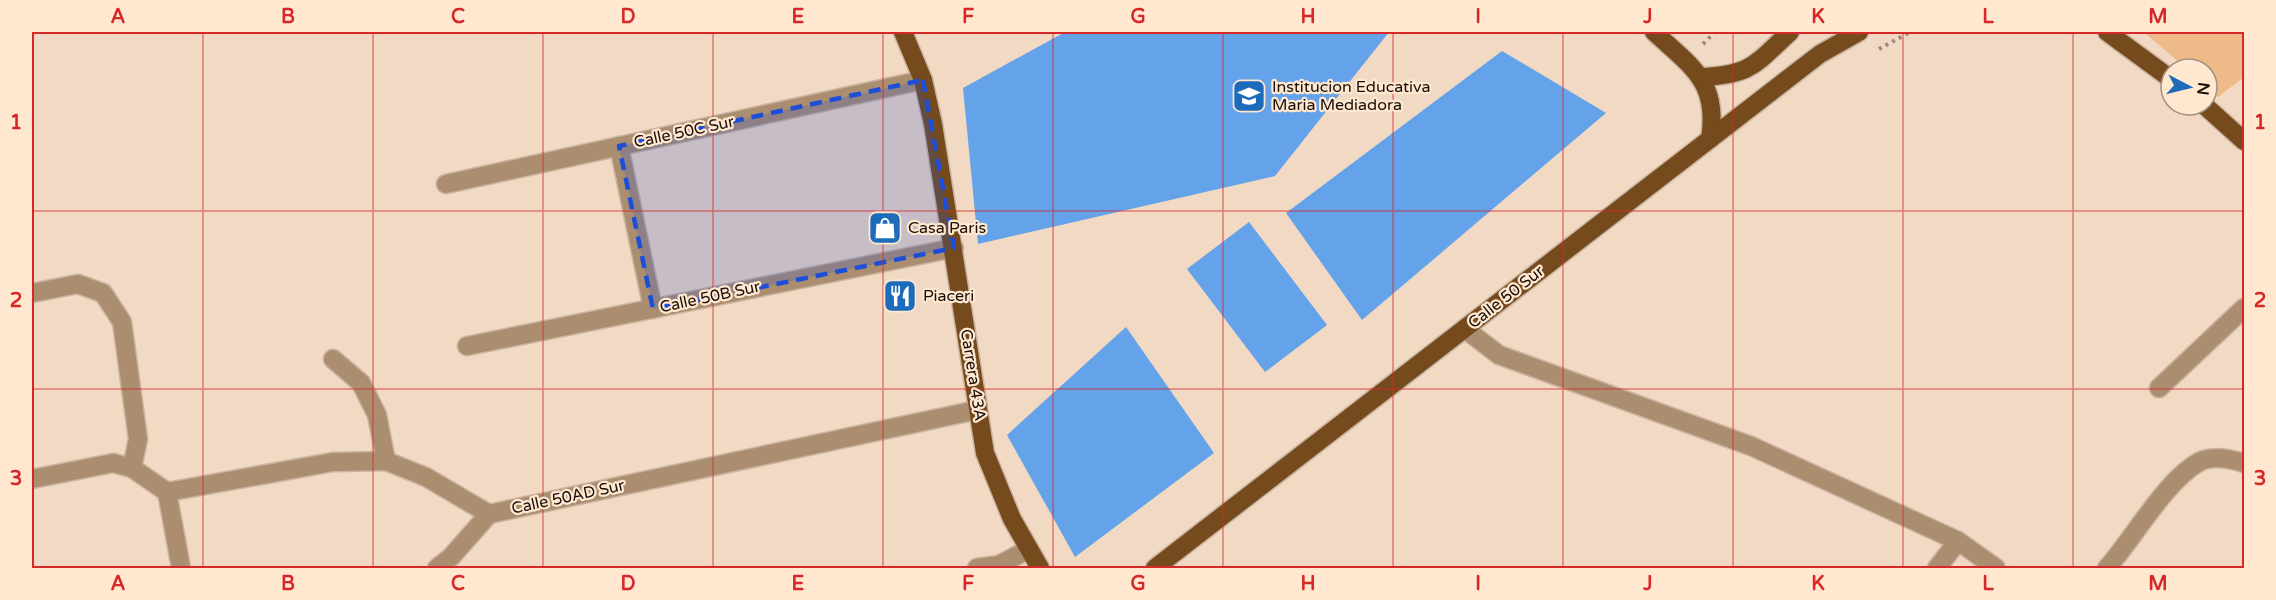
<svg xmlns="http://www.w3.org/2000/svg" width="2276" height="600" font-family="'Varela Round',sans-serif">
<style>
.green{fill:#eeba88}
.building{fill:#64a2e9}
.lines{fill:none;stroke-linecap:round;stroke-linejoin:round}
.minor-casing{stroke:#cab4a1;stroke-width:21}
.major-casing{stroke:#cab4a1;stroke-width:21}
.path{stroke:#9c8a7a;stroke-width:4;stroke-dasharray:3 4.5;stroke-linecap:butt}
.minor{stroke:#ab8d70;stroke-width:18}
.major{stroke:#754b1d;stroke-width:18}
.marked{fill:#1d4ed8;fill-opacity:0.2;stroke:#1d4ed8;stroke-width:4.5;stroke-dasharray:12 8;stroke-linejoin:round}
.grid{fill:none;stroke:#d62828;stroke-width:1.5;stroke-opacity:0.55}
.labels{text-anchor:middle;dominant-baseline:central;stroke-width:4.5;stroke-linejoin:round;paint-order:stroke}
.poi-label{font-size:16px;fill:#160e07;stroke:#ffe7d0;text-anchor:start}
.street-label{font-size:16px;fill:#160e07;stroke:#ffe7d0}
.neatline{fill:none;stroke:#d62828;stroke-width:2}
.grid-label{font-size:20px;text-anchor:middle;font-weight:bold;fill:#d62828}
</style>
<rect width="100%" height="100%" fill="#f1d9c3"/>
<path class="green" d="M2151 32H2244V77L2218 97 2207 87V69H2187L2145 33Z"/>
<g class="building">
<path d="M1065 32H1389L1275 176 978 244 963 88Z"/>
<path d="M1502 51 1606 113 1362 320 1286 213Z"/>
<path d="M1249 222 1327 325 1265 372 1187 269Z"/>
<path d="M1126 327 1214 453 1075 557 1007 435Z"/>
</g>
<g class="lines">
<g class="minor-casing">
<g id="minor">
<path d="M619 146 653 309"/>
<path d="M446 184 923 80"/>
<path d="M32 293 78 284 103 293 122 322 138 439 132 468"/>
<path d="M1465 329 1499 355 1751 446 1958 541 1996 568"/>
<path d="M467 346 954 248"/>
<path d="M333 359 361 383 377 415 386 461"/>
<path d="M2159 388 2244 308"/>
<path d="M32 479 113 463 132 468 167 492 181 568"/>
<path d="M167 492 333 462 386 461 426 477 489 514 977 410"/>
<path d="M437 568 451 557 489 514"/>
<path d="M977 568 999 565 1029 549"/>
<path d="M1937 568 1958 541"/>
<path d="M2107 568C2133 539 2166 480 2199 462 2212 455 2231 459 2244 463"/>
</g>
</g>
<g class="major-casing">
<g id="major">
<path d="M903 32 923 80 933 124 985 453 1012 519 1040 568"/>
<path d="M1654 32C1692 67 1719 82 1710 139"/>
<path d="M2107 32 2171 79"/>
<path d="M1701 77C1752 75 1755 64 1790 32"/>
<path d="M2204 105 2244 141"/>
<path d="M1155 568 1820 54 1859 32"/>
</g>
</g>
<g class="path">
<path d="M1703 44 1715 32"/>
<path d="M1879 49 1910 32"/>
</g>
<use href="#minor" class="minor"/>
<use href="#major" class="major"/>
</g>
<path class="marked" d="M923 80 954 248 653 309 619 146Z"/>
<path class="grid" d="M203 32V568M373 32V568M543 32V568M713 32V568M883 32V568M1053 32V568M1223 32V568M1393 32V568M1563 32V568M1733 32V568M1903 32V568M2073 32V568M32 211H2244M32 389H2244"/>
<defs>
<g id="school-square" transform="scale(1.725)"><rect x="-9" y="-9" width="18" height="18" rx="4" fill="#1c6cbb" stroke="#ffe7d0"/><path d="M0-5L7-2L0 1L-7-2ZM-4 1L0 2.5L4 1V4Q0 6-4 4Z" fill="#fff"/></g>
<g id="shop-square" transform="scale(1.725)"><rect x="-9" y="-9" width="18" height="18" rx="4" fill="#1c6cbb" stroke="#ffe7d0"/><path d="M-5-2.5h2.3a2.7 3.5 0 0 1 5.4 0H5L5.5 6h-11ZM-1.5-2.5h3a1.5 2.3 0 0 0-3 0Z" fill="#fff"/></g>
<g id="restaurant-square" transform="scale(1.725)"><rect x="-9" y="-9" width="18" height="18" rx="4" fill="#1c6cbb" stroke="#ffe7d0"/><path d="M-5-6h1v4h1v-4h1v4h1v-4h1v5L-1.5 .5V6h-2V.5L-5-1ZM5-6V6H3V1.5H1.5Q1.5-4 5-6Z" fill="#fff"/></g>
</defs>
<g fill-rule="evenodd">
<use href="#school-square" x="1249" y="96"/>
<use href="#shop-square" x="885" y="228"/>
<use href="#restaurant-square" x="900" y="296"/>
</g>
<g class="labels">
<g class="poi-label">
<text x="1272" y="87">Institucion Educativa<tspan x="1272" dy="18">Maria Mediadora</tspan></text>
<text x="908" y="228">Casa Paris</text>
<text x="923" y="296">Piaceri</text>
</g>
<g class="street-label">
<text transform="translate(684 132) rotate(-12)">Calle 50C Sur</text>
<text transform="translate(710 297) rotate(-12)">Calle 50B Sur</text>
<text transform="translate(1506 297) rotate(-38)">Calle 50 Sur</text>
<text transform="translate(973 375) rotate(81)">Carrera 43A</text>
<text transform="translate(568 497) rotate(-12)">Calle 50AD Sur</text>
</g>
</g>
<rect width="2276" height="600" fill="none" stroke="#ffe7d0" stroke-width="66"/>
<g transform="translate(2189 87) rotate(97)"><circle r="28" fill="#ffe7d0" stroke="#a29080" stroke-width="1.5"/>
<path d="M0-4.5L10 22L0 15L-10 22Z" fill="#1c6cbb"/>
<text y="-9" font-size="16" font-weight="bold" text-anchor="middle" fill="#160e07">N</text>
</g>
<rect x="33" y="33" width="2210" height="534" class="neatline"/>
<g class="grid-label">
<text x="118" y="23">A</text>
<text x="288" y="23">B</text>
<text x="458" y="23">C</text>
<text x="628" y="23">D</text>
<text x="798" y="23">E</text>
<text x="968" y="23">F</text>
<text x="1138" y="23">G</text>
<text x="1308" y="23">H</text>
<text x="1478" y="23">I</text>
<text x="1648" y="23">J</text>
<text x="1818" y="23">K</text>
<text x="1988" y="23">L</text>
<text x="2158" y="23">M</text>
<text x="16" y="129">1</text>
<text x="2260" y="129">1</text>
<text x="16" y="307">2</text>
<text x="2260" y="307">2</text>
<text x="16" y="485">3</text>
<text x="2260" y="485">3</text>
<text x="118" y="590">A</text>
<text x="288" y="590">B</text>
<text x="458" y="590">C</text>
<text x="628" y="590">D</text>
<text x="798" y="590">E</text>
<text x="968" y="590">F</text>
<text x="1138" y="590">G</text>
<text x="1308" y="590">H</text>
<text x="1478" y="590">I</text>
<text x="1648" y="590">J</text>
<text x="1818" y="590">K</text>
<text x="1988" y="590">L</text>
<text x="2158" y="590">M</text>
</g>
</svg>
